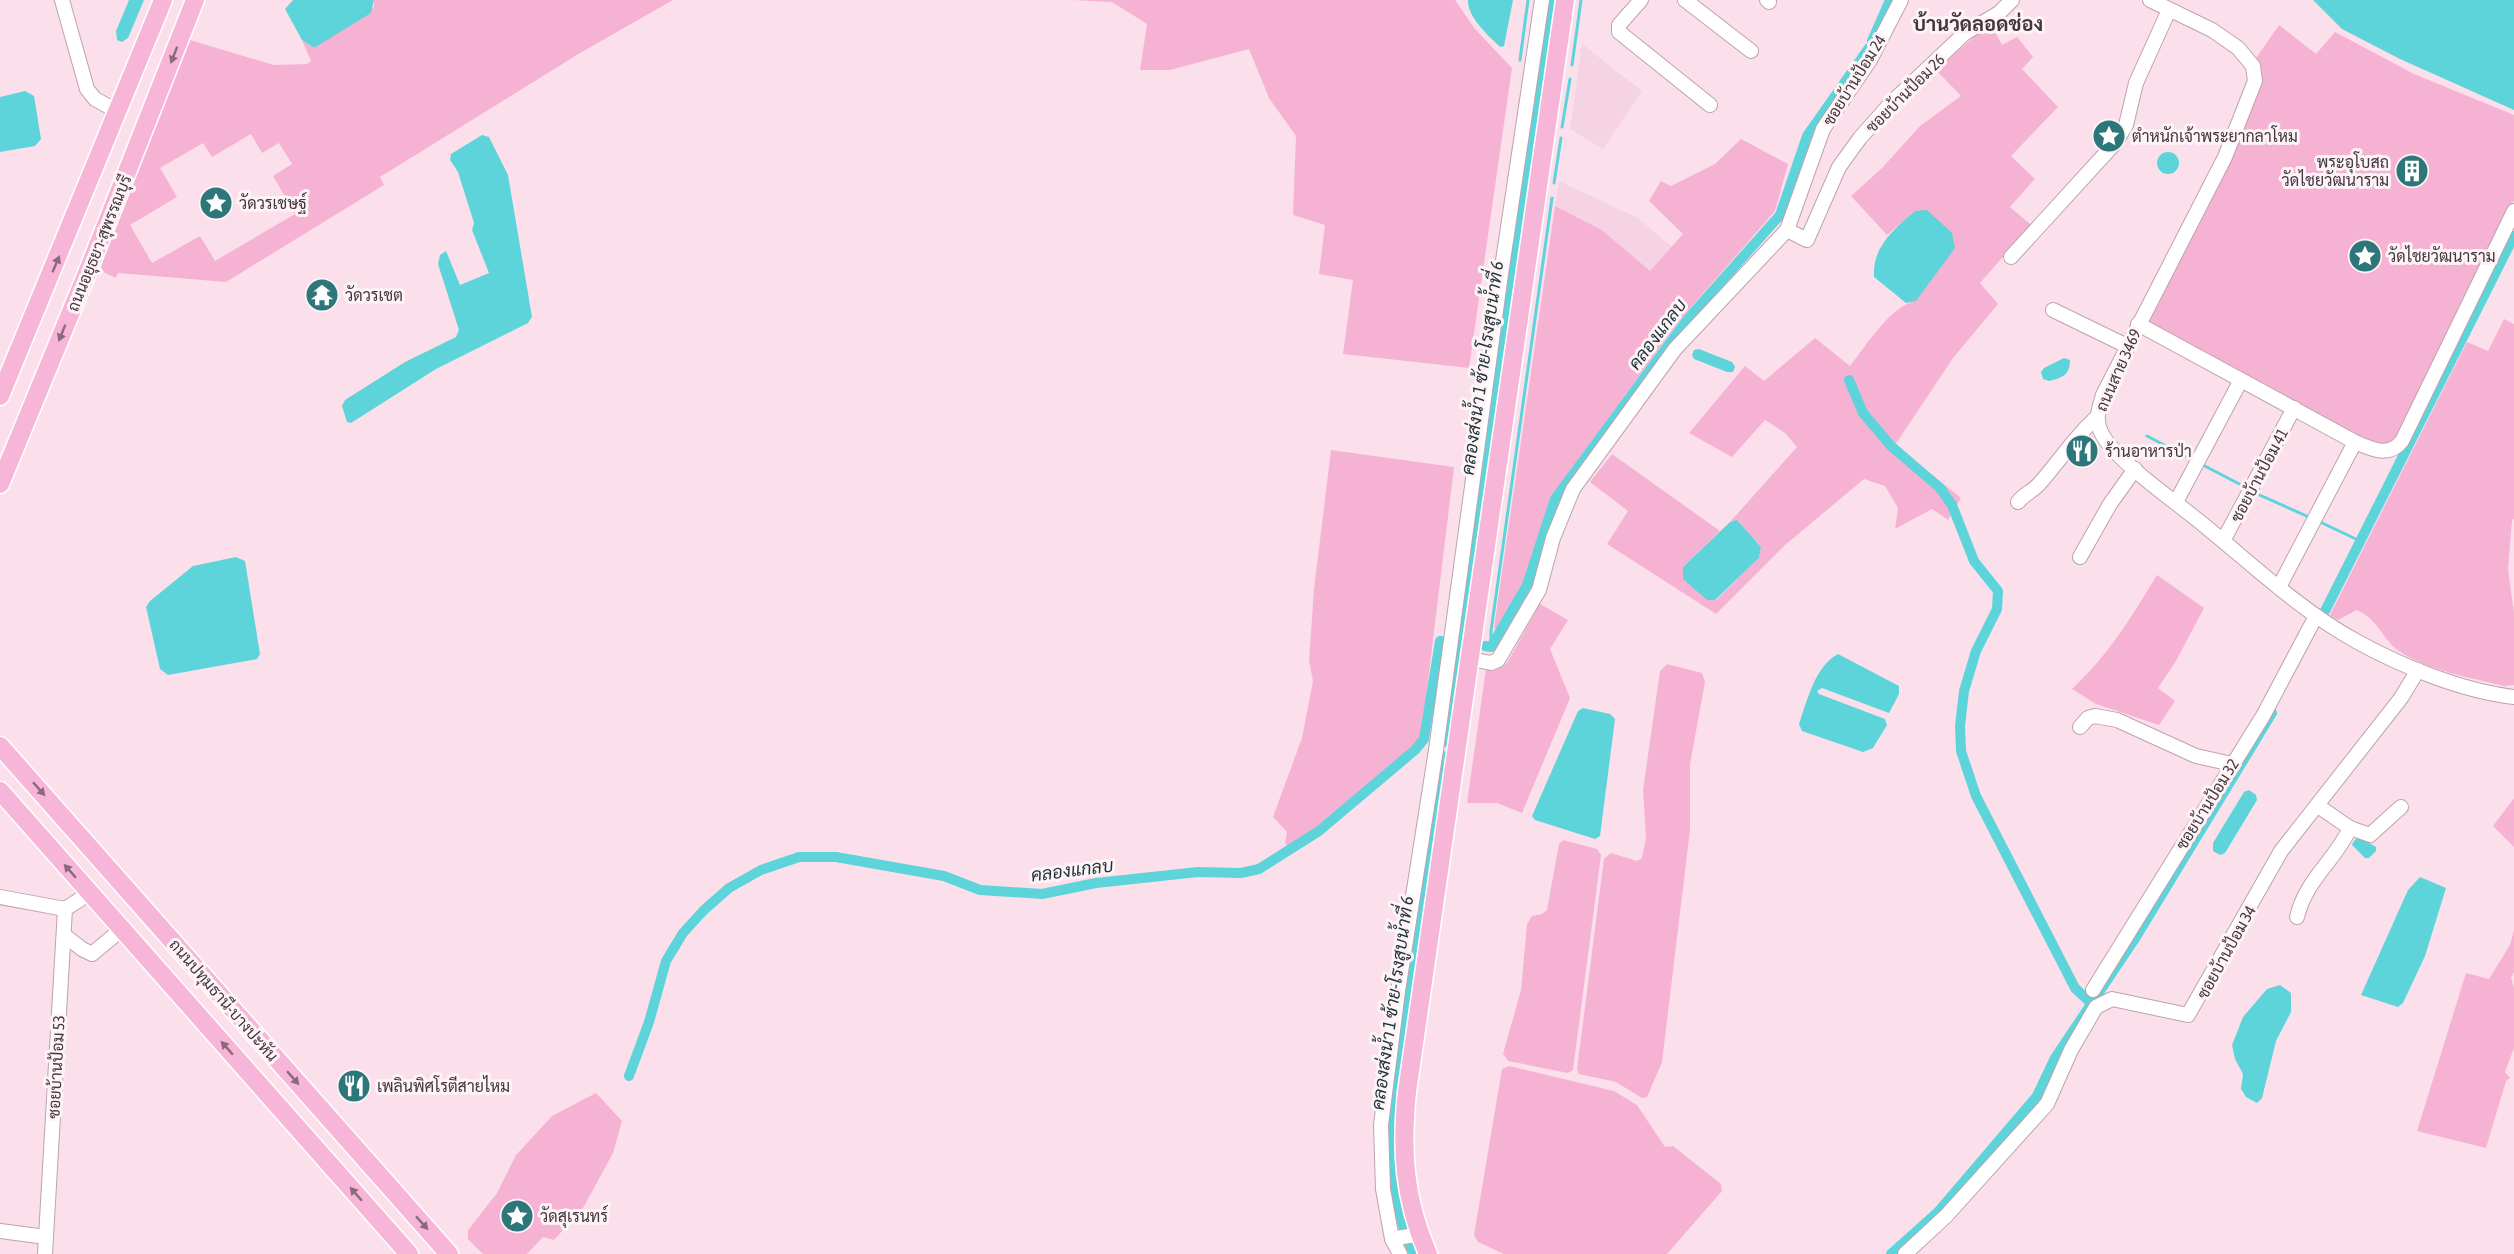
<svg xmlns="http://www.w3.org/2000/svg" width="2514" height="1254" font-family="'Asap Condensed',Sarabun,sans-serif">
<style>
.built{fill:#f6d3e3}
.green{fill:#f6b2d3;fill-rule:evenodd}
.water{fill:#5dd4da}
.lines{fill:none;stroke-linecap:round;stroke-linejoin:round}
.stream{stroke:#5dd4da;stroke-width:3}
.canal{stroke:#5dd4da;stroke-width:10}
.minor-casing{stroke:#bca3ae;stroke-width:16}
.major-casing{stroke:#fff;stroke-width:21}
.minor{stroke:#fff;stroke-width:14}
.major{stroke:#f7b6d7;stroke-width:18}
.oneway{fill:#8a6a7a}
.labels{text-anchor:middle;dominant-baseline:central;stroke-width:6;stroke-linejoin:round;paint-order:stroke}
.street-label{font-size:16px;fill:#42373c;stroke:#fef3f7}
.poi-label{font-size:16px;fill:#42373c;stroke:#fef3f7;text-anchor:start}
.water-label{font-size:18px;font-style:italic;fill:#1e3334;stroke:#fef3f7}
.quarter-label{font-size:20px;font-weight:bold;fill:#42373c;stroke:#fef3f7}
</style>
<rect width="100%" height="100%" fill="#fbe0ec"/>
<g class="built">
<path d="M1582 44 1642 91 1603 149 1570 129Z"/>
<path d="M1559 181 1638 218 1672 247 1650 272 1602 230 1555 206Z"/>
</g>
<g class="green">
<path d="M374 0H673L580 53 380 177 384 185 226 282 118 273 116 278 105 273 101 268 110 235 190 40 274 65 307 64 311 61 302 40 314 48 374 7ZM251 134 262 153 279 143 292 164 273 176 295 214 215 261 200 236 152 263 130 225 177 197 160 168 203 143 212 157Z"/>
<path d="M1073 0H1455L1475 29 1512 68 1469 368 1343 354 1353 280 1319 274 1325 225 1293 215 1296 136 1269 98 1249 49 1170 70H1140L1147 24 1112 2Z"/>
<path d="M1990 23 2002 45 2017 37 2033 57 2022 69 2058 107 2011 156 2035 179 2010 207 2031 225 1980 283 1998 304 1953 358 1895 445 1961 498 1948 520 1932 509 1895 529 1898 508 1885 486 1864 479 1785 545 1716 614 1607 544 1628 511 1590 482 1612 454 1720 531 1683 567 1716 600 1759 558 1761 547 1738 521 1730 522 1797 447 1785 433 1765 420 1732 457 1689 433 1745 366 1764 381 1815 338 1850 366C1865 347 1891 305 1916 301L1915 211 1887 235 1851 196 1883 167 1920 126 1961 96 1936 70Z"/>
<path d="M2279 25 2316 54 2335 32 2414 74 2514 115V200L2395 443H2368L2142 323 2253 98 2254 61Z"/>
<path d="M1741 139 1788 164 1775 211 1681 319 1551 497 1523 582 1496 629 1494 628 1555 206 1602 230 1650 271 1683 234 1649 201 1661 181 1671 186 1715 164Z"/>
<path d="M2504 319 2514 324V519L2512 520 2508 569 2514 613V685L2504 686C2472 678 2426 670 2399 651 2382 639 2380 621 2357 610L2338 620 2330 615 2467 342 2488 351Z"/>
<path d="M1331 450 1454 467 1420 747 1321 830 1292 846 1285 844 1287 832 1273 817 1302 738 1313 681 1309 661 1314 589Z"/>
<path d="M2157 575 2204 608 2176 661 2158 688 2175 701 2159 725 2096 704 2072 689C2110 653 2130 619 2157 575Z"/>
<path d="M1540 604 1568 620 1550 649 1570 698 1522 813 1497 803H1467L1486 669H1496L1507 663Z"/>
<path d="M1667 664 1702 673 1705 682 1690 764V830L1662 1062 1647 1097 1642 1098 1616 1082 1579 1074 1577 1069 1604 859 1611 853 1637 861 1642 858 1646 838 1643 790 1660 671Z"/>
<path d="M2514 798V847L2493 826Z"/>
<path d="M1563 840 1597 849 1601 855 1573 1070 1568 1073 1508 1061 1503 1054 1521 990 1527 924 1532 916 1542 914 1547 910 1559 844Z"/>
<path d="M2514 930V972L2511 978 2514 988V1048L2505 1072 2510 1078 2506 1081 2486 1148 2417 1131 2466 973 2489 979 2510 945Z"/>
<path d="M1509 1066 1614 1091 1637 1105 1665 1147 1673 1146 1721 1184 1722 1191 1667 1254H1504L1478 1242 1474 1235 1502 1069Z"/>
<path d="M596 1093 622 1121 613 1153 583 1208 554 1240 543 1237 527 1254H483L468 1239V1230L497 1193 516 1155 552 1116Z"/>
</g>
<g class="water">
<path d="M129 0H144L128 38 122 42 117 40 116 31Z"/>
<path d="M293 0H374L371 13 314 48 302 40 285 9Z"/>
<path d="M1468 0H1513L1504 46 1500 47C1489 36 1467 17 1468 0Z"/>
<path d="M2313 0H2514V110L2400 59 2342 29Z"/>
<path d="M25 91 34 96 41 139 35 146 0 152V97Z"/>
<path d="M482 135 489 137 508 175 532 317 528 323 436 369 351 423 347 422 342 406 345 400 405 362 456 337 459 330 438 264 440 255 446 251 460 285 489 273 472 230 474 223 458 172 450 160 451 154Z"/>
<circle cx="2168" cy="163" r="11"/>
<path d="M1927 210 1952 233 1955 248 1916 301 1906 303 1874 277C1872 247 1894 229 1915 211Z"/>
<path d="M1699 349 1732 362 1735 367 1733 372H1727L1694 359 1692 355 1694 350Z"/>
<path d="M2064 358 2070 360C2070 375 2062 378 2049 381L2043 379 2041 372 2044 368Z"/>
<path d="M1737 520 1761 547 1759 558 1715 600H1707L1683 579V567L1730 522Z"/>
<path d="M236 557 245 561 260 654 257 659 168 675 160 669 146 607 150 601 193 566Z"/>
<path d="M1838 654 1899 686V694L1889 713 1822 688 1817 691 1819 694 1885 719 1887 725 1873 748 1863 752 1802 731 1799 724C1807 701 1815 666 1838 654Z"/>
<path d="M1583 708 1610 714 1615 719 1600 836 1595 839 1535 820 1532 816 1578 711Z"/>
<path d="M2249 790 2256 795 2257 800 2225 853 2220 855 2213 851V843L2244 792Z"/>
<path d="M2358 836 2376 847V851L2369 858H2365L2353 846 2352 844Z"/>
<path d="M2420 877 2446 888 2425 956 2403 1003 2398 1007 2361 995 2408 890Z"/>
<path d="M2280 985 2291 993V1012L2276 1041 2262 1098 2257 1103 2246 1097 2241 1089 2243 1074 2235 1059 2232 1045 2243 1017 2267 989Z"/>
</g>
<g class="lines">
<g class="stream">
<path d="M1520 60 1528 0"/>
<path d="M1572 65 1581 0"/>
<path d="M1562 127 1570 79"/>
<path d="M1554 183 1561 138"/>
<path d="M2147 436 2193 460"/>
<path d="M2201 464 2247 488"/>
<path d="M2255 493 2311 518"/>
<path d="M2318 521 2360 541"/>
<path d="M1491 647V631L1552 198"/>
</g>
<g class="canal">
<path d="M1872 41 1890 0"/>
<path d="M1849 380 1863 413 1891 446 1940 488 1952 505 1974 561 1998 591 1997 609 1976 651 1964 691 1960 726 1961 751 1976 796 2075 988 2092 1004"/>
<path d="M2325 611 2514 236"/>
<path d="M1485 646 1491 647 1527 585 1555 499 1687 320 1780 215 1807 136 1869 48"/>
<path d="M1445 742 1552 0"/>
<path d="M629 1076 649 1022 666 961 683 933 704 910 729 888 761 870 799 857H836L944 876 980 890 1042 894 1096 883 1198 872 1241 873 1259 869 1319 831 1415 750 1424 739 1440 641 1445 642"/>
<path d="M1414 1254C1390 1205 1390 1147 1394 1095L1443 756"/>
<path d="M1891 1254 1938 1212 2037 1096 2055 1058 2136 937 2272 713"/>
</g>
<g class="minor-casing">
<g id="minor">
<path d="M62 0 87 89 95 99 117 111"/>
<path d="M1641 0 1619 25V32L1710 105"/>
<path d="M1685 0 1751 51"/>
<path d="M1767 0 1769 2"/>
<path d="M2150 0 2212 30 2238 48 2253 66 2255 81 2225 157 2103 395C2099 409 2094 420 2102 434 2115 460 2176 502 2200 522 2251 563 2298 609 2356 641 2401 666 2462 691 2514 697"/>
<path d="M1787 230 1807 240 1839 167 1860 138 1892 102 1965 33 1999 13 2012 0"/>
<path d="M2011 257 2116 142 2126 125 2136 83 2169 10"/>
<path d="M2053 310 2127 346"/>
<path d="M2138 324 2355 442C2371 449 2389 458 2402 441L2514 211"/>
<path d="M2018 502C2024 494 2032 492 2039 484 2059 462 2074 437 2097 417"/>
<path d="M2176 502 2241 380"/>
<path d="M2223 541 2294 408"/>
<path d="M2080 557 2110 504 2135 469"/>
<path d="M2279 587 2355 442"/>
<path d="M1471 659 1491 663 1498 660 1539 590 1553 538 1573 489 1675 349 1787 230 1823 129 1870 60 1901 0"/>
<path d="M2080 727 2088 718 2095 716 2117 720 2196 756 2232 764"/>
<path d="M2318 806 2350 828 2370 835 2401 807"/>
<path d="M0 897 65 909"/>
<path d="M2297 917C2306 879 2335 861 2350 828"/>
<path d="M64 935 82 949 92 954 122 929"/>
<path d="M2093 990 2263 716 2316 616"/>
<path d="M0 1231 46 1237"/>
<path d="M1392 1239 1420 1234"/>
<path d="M45 1254 65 909 90 893"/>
<path d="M1400 1254 1392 1239 1383 1189 1381 1125 1398 991 1436 750 1501 274 1542 0"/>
<path d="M1905 1254 1946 1216 2047 1104 2071 1050 2096 1007 2112 999 2188 1015 2281 851 2401 698 2418 670"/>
</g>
</g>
<g class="major-casing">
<g id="major">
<path d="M0 396 163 0"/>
<path d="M0 484 87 273 195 0"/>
<path d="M0 746 449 1254"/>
<path d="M0 791 409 1254"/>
<path d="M1428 1254C1404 1199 1401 1151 1407 1092L1565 0"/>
</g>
</g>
<use href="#minor" class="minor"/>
<use href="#major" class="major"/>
</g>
<defs><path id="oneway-solid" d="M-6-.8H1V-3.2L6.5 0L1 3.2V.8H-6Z" transform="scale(1.5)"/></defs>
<g class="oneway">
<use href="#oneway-solid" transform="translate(174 55) rotate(111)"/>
<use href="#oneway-solid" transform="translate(56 264) rotate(-67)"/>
<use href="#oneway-solid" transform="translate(62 333) rotate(112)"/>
<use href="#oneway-solid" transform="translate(39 789) rotate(49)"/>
<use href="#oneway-solid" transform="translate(70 871) rotate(-131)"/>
<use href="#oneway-solid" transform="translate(227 1048) rotate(-131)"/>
<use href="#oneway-solid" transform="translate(293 1078) rotate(49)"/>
<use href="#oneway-solid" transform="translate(356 1194) rotate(-131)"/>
<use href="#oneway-solid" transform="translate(422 1223) rotate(48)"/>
</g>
<defs>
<g id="sight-disc" transform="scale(1.725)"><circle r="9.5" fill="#2d767a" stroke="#fef3f7"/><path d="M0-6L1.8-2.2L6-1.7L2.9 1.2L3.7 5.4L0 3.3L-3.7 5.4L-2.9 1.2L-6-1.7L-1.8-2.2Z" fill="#fff"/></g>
<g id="building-disc" transform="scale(1.725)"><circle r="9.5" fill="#2d767a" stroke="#fef3f7"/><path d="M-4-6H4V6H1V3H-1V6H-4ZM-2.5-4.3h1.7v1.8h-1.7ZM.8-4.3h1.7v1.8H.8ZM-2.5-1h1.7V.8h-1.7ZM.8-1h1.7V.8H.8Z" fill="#fff"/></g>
<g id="temple-disc" transform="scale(1.725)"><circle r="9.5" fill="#2d767a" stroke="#fef3f7"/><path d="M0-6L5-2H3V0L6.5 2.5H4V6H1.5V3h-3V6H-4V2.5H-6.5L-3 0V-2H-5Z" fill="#fff"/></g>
<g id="restaurant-disc" transform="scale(1.725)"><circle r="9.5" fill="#2d767a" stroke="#fef3f7"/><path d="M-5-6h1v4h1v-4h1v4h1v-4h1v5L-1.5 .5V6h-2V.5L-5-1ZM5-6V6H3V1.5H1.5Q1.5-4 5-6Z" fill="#fff"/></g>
</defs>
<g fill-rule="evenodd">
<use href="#sight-disc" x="2109" y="136"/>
<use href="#building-disc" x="2412" y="171"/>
<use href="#sight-disc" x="216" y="203"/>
<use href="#sight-disc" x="2365" y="256"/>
<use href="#temple-disc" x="322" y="295"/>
<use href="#restaurant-disc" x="2082" y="451"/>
<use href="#restaurant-disc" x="354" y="1086"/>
<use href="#sight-disc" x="517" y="1216"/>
</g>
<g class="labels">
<g class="street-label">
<text transform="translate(1854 80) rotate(-58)">ซอยบ้านป้อม 24</text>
<text transform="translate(1905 93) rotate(-45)">ซอยบ้านป้อม 26</text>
<text transform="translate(99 243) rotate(-68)">ถนนอยุธยา-สุพรรณบุรี</text>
<text transform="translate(2118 370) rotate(-66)">ถนนสาย 3469</text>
<text transform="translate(2259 475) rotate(-62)">ซอยบ้านป้อม 41</text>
<text transform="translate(2207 804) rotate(-58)">ซอยบ้านป้อม 32</text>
<text transform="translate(2226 952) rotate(-61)">ซอยบ้านป้อม 34</text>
<text transform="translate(224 1000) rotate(49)">ถนนปทุมธานี-บางปะหัน</text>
<text transform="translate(56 1067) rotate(-87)">ซอยบ้านป้อม 53</text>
</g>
<g class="poi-label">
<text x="2132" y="136">ตำหนักเจ้าพระยากลาโหม</text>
<text x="2389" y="162" text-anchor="end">พระอุโบสถ<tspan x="2389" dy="18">วัดไชยวัฒนาราม</tspan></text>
<text x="239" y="203">วัดวรเชษฐ์</text>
<text x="2388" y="256">วัดไชยวัฒนาราม</text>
<text x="345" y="295">วัดวรเชต</text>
<text x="2105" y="451">ร้านอาหารป่า</text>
<text x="377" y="1086">เพลินพิศโรตีสายไหม</text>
<text x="540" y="1216">วัดสุเรนทร์</text>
</g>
<g class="water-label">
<text transform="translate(1657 334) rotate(-53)">คลองแกลบ</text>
<text transform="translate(1482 368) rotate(-82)">คลองส่งน้ำ 1 ซ้าย-โรงสูบน้ำที่ 6</text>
<text transform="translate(1072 870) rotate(-7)">คลองแกลบ</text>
<text transform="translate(1392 1003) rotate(-82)">คลองส่งน้ำ 1 ซ้าย-โรงสูบน้ำที่ 6</text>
</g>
<g class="quarter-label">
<text x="1978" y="23">บ้านวัดลอดช่อง</text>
</g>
</g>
</svg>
